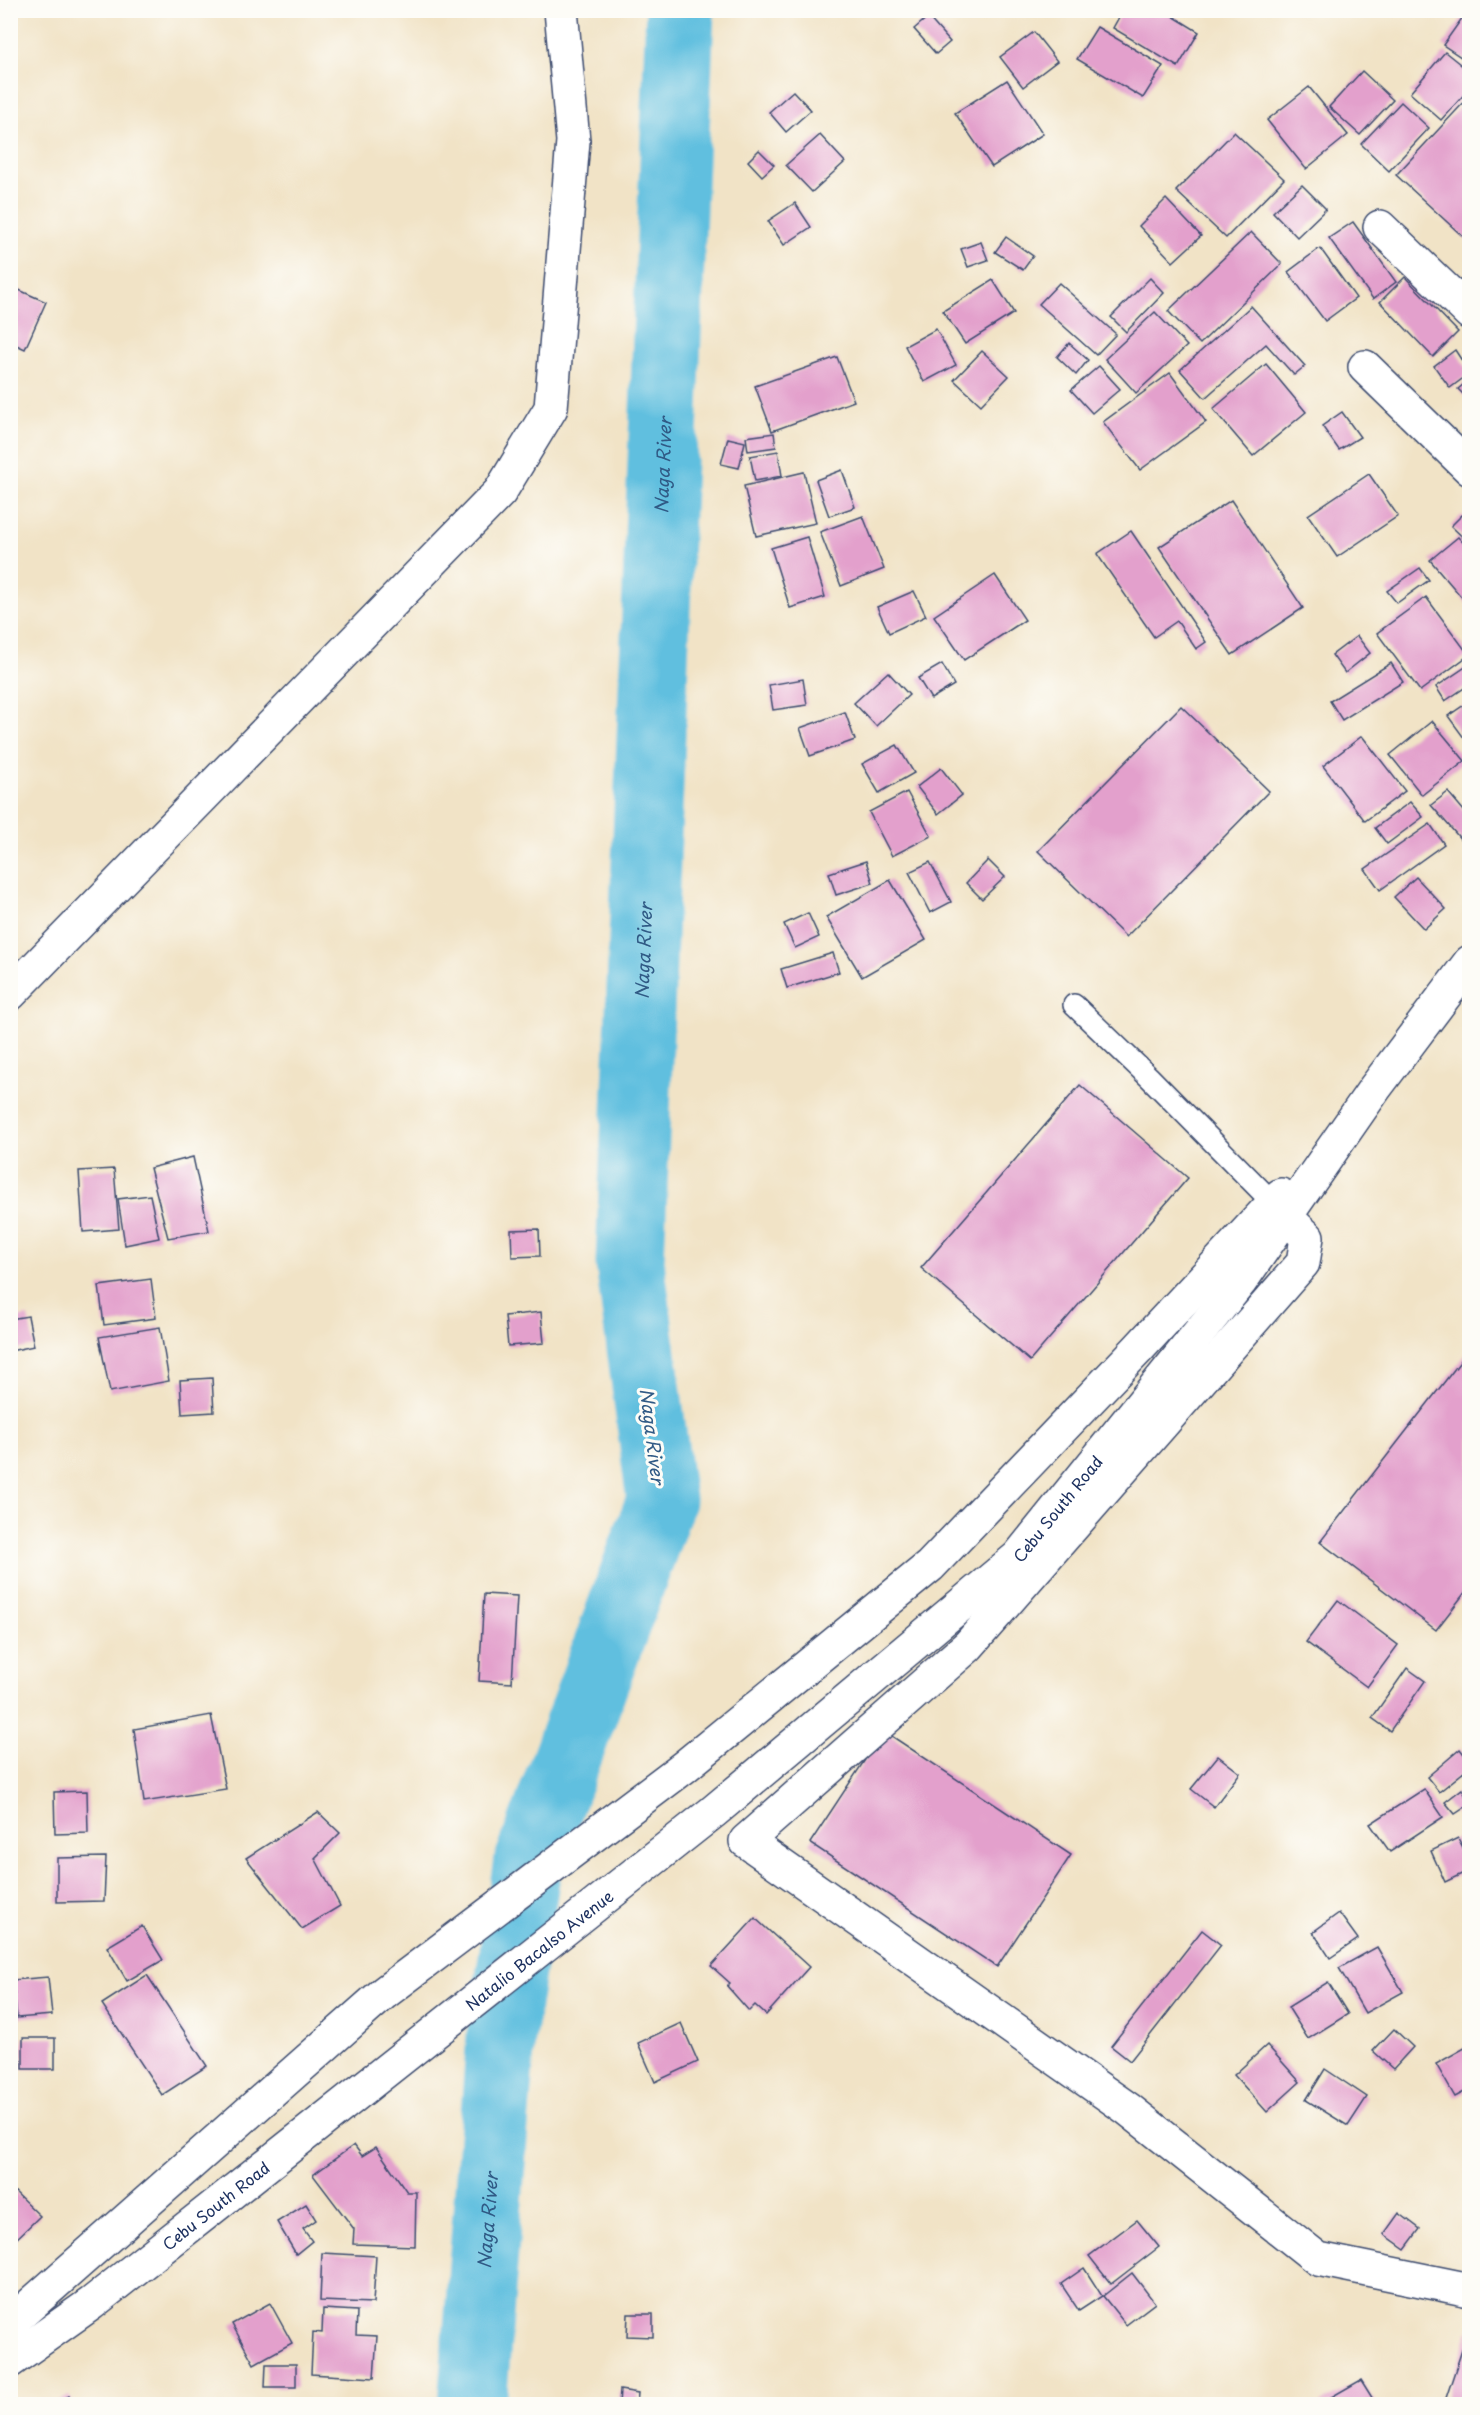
<svg xmlns="http://www.w3.org/2000/svg" width="1480" height="2415" font-family="'Playpen Sans',sans-serif">
<style>
.lines{fill:none;stroke-linecap:round;stroke-linejoin:round}
.river{stroke:#61bfdf;stroke-width:69}
.building{fill:#e3a0cc}
.service-casing{stroke:#3b4a6e;stroke-width:24}
.minor-casing{stroke:#3b4a6e;stroke-width:36}
.trunk-casing{stroke:#3b4a6e;stroke-width:36}
.service{stroke:#fff;stroke-width:21}
.minor{stroke:#fff;stroke-width:33}
.trunk{stroke:#fff;stroke-width:33}
.labels{text-anchor:middle;dominant-baseline:central;stroke-width:6;stroke-linejoin:round;paint-order:stroke}
.street-label{font-size:16px;fill:#1b2f5e;stroke:#fdfcf7}
.water-label{font-size:18px;font-style:italic;fill:#305a85;stroke:#fdfcf7}
</style>
<rect width="100%" height="100%" fill="#fdfcf7"/>
<filter id="ink" filterUnits="userSpaceOnUse"><feTurbulence type="fractalNoise" baseFrequency=".0167" numOctaves="2"/><feDisplacementMap in="SourceGraphic" scale="12" xChannelSelector="R" yChannelSelector="G"/><feConvolveMatrix kernelMatrix="1 2 1 2 8 2 1 2 1" color-interpolation-filters="sRGB"/></filter>
<filter id="wash" filterUnits="userSpaceOnUse"><feTurbulence type="fractalNoise" baseFrequency=".008" numOctaves="4" result="noise"/><feDisplacementMap in="SourceGraphic" scale="24" xChannelSelector="R" yChannelSelector="G"/><feGaussianBlur stdDeviation="1.35" result="paint"/><feColorMatrix in="noise" values="0 0 0 0 0 0 0 0 0 0 0 0 0 0 0 0 0 1.4 0 .05"/><feComposite in="paint" operator="in"/></filter>
<g filter="url(#wash)">
<rect width="100%" height="100%" fill="#f1e3c6"/>
<g class="lines">
<path class="river" id="s1" d="M472 2404 501 2037 527 1867 661 1500 630 1263 680 10"/>
</g>
<g id="blocks">
<g class="building">
<path d="M1123 10H1163L1199 32 1178 67 1113 28Z"/>
<path d="M1465 14 1470 17V63L1443 45Z"/>
<path d="M928 17 950 42 936 54 914 29Z"/>
<path d="M1097 27 1163 66 1143 98 1077 59Z"/>
<path d="M1034 32 1057 61 1023 87 1000 57Z"/>
<path d="M1445 52 1470 72V88L1441 120 1410 93Z"/>
<path d="M1362 71 1393 100 1360 135 1329 107Z"/>
<path d="M1007 80 1043 134 992 167 955 113Z"/>
<path d="M1309 87 1348 135 1306 169 1267 120Z"/>
<path d="M793 91 811 110 786 132 769 112Z"/>
<path d="M1468 98 1470 100V243L1396 175Z"/>
<path d="M1401 102 1429 128 1389 171 1361 144Z"/>
<path d="M1234 132 1284 179 1226 238 1176 191Z"/>
<path d="M820 135 845 162 812 192 786 165Z"/>
<path d="M759 150 774 165 762 176 748 161Z"/>
<path d="M1302 185 1326 209 1297 237 1273 212Z"/>
<path d="M1166 199 1201 236 1173 262 1139 226Z"/>
<path d="M795 203 811 227 784 245 768 221Z"/>
<path d="M1353 222 1396 282 1373 299 1329 238Z"/>
<path d="M1251 232 1282 264 1200 344 1168 311Z"/>
<path d="M1006 237 1033 256 1023 270 995 252Z"/>
<path d="M981 242 988 260 968 267 961 249Z"/>
<path d="M1320 248 1356 298 1325 321 1288 272Z"/>
<path d="M1405 277 1458 332 1433 357 1380 302Z"/>
<path d="M1150 278 1164 293 1126 332 1111 317Z"/>
<path d="M993 280 1014 313 965 344 943 311Z"/>
<path d="M1059 283 1116 334 1096 355 1039 304Z"/>
<path d="M10 286 46 302 25 349 10 342Z"/>
<path d="M1251 306 1305 366 1294 375 1266 344 1205 398 1180 370Z"/>
<path d="M1155 312 1187 346 1136 393 1105 359Z"/>
<path d="M936 329 956 365 924 382 905 346Z"/>
<path d="M1069 343 1088 360 1076 375 1057 357Z"/>
<path d="M1455 350 1470 373 1450 388 1434 366Z"/>
<path d="M982 351 1009 376 981 405 954 380Z"/>
<path d="M837 357 854 401 772 431 755 386Z"/>
<path d="M1266 364 1306 412 1253 456 1213 409Z"/>
<path d="M1099 366 1120 389 1092 413 1071 390Z"/>
<path d="M1170 373 1206 422 1140 470 1103 422Z"/>
<path d="M1470 379V401L1458 389Z"/>
<path d="M1342 412 1360 437 1339 450 1322 426Z"/>
<path d="M774 433 776 447 748 451 746 437Z"/>
<path d="M728 438 745 442 739 468 721 464Z"/>
<path d="M778 451 782 476 755 481 750 456Z"/>
<path d="M842 470 855 507 829 516 816 480Z"/>
<path d="M804 472 816 523 756 536 744 486Z"/>
<path d="M1369 474 1398 516 1337 557 1308 515Z"/>
<path d="M1231 500 1303 608 1232 655 1159 547Z"/>
<path d="M1462 515 1470 523V544L1451 526Z"/>
<path d="M863 516 884 569 841 586 820 532Z"/>
<path d="M1131 531 1206 642 1196 649 1177 621 1154 637 1097 554Z"/>
<path d="M807 537 825 597 790 608 771 548Z"/>
<path d="M1458 537 1470 550V607L1430 560Z"/>
<path d="M1420 568 1429 580 1397 603 1387 591Z"/>
<path d="M995 575 1025 620 964 660 934 616Z"/>
<path d="M914 591 926 616 889 633 877 607Z"/>
<path d="M1426 597 1469 655 1420 691 1377 633Z"/>
<path d="M1357 636 1370 653 1345 673 1332 655Z"/>
<path d="M1391 663 1403 682 1342 720 1330 701Z"/>
<path d="M942 664 954 685 931 699 918 678Z"/>
<path d="M1470 664V684L1445 701 1436 687Z"/>
<path d="M888 672 909 695 876 726 854 703Z"/>
<path d="M803 679 807 705 773 710 769 685Z"/>
<path d="M1470 701V746L1448 716Z"/>
<path d="M1181 706 1269 791 1126 937 1038 851Z"/>
<path d="M845 712 855 740 810 756 800 728Z"/>
<path d="M1432 721 1465 761 1422 795 1390 755Z"/>
<path d="M1362 736 1405 791 1365 821 1323 766Z"/>
<path d="M897 745 914 773 879 793 862 764Z"/>
<path d="M941 768 962 795 938 814 917 787Z"/>
<path d="M907 792 931 836 892 856 869 812Z"/>
<path d="M1448 792 1470 818V850L1431 805Z"/>
<path d="M1410 802 1423 817 1387 844 1375 828Z"/>
<path d="M1430 824 1444 844 1380 890 1365 869Z"/>
<path d="M988 860 1005 877 982 899 966 883Z"/>
<path d="M866 861 873 883 836 895 829 873Z"/>
<path d="M930 862 951 902 930 913 909 872Z"/>
<path d="M1416 877 1446 909 1424 929 1394 897Z"/>
<path d="M890 880 926 940 862 977 826 917Z"/>
<path d="M808 913 819 937 795 948 784 924Z"/>
<path d="M833 953 839 972 787 988 781 969Z"/>
<path d="M1080 1085 1188 1178 1030 1361 921 1268Z"/>
<path d="M193 1157 209 1231 168 1238 150 1168Z"/>
<path d="M114 1169 119 1229 83 1232 79 1171Z"/>
<path d="M150 1195 159 1238 125 1245 118 1199Z"/>
<path d="M539 1229 540 1256 512 1257 511 1230Z"/>
<path d="M151 1279 156 1318 104 1325 99 1286Z"/>
<path d="M541 1312 544 1343 508 1346 505 1316Z"/>
<path d="M28 1316 34 1346 10 1351V1319Z"/>
<path d="M160 1327 169 1381 110 1392 99 1337Z"/>
<path d="M1470 1349V1586L1436 1630 1320 1542Z"/>
<path d="M212 1378 214 1412 182 1414 180 1380Z"/>
<path d="M484 1594 517 1596 512 1683 479 1681Z"/>
<path d="M1338 1600 1398 1645 1367 1687 1306 1642Z"/>
<path d="M1407 1668 1425 1681 1390 1731 1372 1718Z"/>
<path d="M211 1715 226 1789 144 1802 134 1729Z"/>
<path d="M884 1731 1071 1855 997 1967 810 1843Z"/>
<path d="M1460 1749 1470 1762V1767L1439 1792 1427 1777Z"/>
<path d="M1218 1756 1240 1773 1214 1807 1191 1789Z"/>
<path d="M1424 1789 1443 1817 1390 1852 1370 1824Z"/>
<path d="M1462 1789 1470 1804 1455 1814 1445 1802Z"/>
<path d="M87 1791 88 1833 55 1834 54 1792Z"/>
<path d="M318 1812 340 1833 315 1858 340 1906 302 1929 246 1858Z"/>
<path d="M1458 1838 1470 1861V1870L1445 1882 1431 1851Z"/>
<path d="M106 1857 104 1901 57 1902V1858Z"/>
<path d="M1339 1913 1358 1939 1330 1958 1313 1932Z"/>
<path d="M755 1918 809 1967 766 2015 755 2005 749 2011 727 1986 730 1983 711 1966Z"/>
<path d="M142 1926 163 1960 127 1981 107 1947Z"/>
<path d="M1202 1930 1221 1945 1130 2061 1111 2046Z"/>
<path d="M1377 1947 1403 1992 1365 2013 1339 1968Z"/>
<path d="M147 1975 207 2066 162 2095 102 2004Z"/>
<path d="M48 1977 52 2015 17 2018 13 1980Z"/>
<path d="M1328 1982 1348 2014 1308 2039 1288 2007Z"/>
<path d="M681 2023 698 2062 655 2082 638 2043Z"/>
<path d="M1394 2029 1413 2047 1393 2069 1373 2051Z"/>
<rect x="23" y="2038" width="32" height="31"/>
<path d="M1267 2045 1300 2082 1267 2112 1234 2075Z"/>
<path d="M1470 2045V2089L1455 2097 1436 2064Z"/>
<path d="M1325 2069 1367 2097 1348 2126 1306 2100Z"/>
<path d="M354 2145 362 2156 376 2147 407 2192H416L415 2246 353 2244 354 2229 313 2175Z"/>
<path d="M10 2187 40 2216 10 2245Z"/>
<path d="M306 2204 316 2220 303 2229 312 2241 296 2254 277 2222Z"/>
<path d="M1399 2213 1420 2229 1405 2249 1384 2234Z"/>
<path d="M1137 2220 1159 2247 1111 2284 1089 2256Z"/>
<path d="M322 2253 376 2256 373 2303 320 2301Z"/>
<path d="M1084 2268 1102 2296 1079 2311 1061 2284Z"/>
<path d="M1132 2273 1155 2303 1126 2325 1103 2296Z"/>
<path d="M270 2303 292 2343 254 2364 232 2324Z"/>
<path d="M323 2309 357 2311 356 2335 377 2336 374 2378 311 2374 313 2332 322 2333Z"/>
<path d="M628 2314H653V2337L627 2336Z"/>
<path d="M1469 2329 1470 2404H1455L1445 2401Z"/>
<path d="M266 2364H296V2387H265Z"/>
<path d="M1361 2380 1376 2404H1319Z"/>
<path d="M620 2390 638 2393 637 2404H619Z"/>
<path d="M69 2396 74 2404H55Z"/>
</g>
</g>
</g>
<g filter="url(#ink)">
<use href="#blocks" fill-opacity="0" stroke="#3b4a6e" stroke-width="1.5"/>
<g class="lines">
<g class="service-casing">
<path id="service" d="M1074 1005 1150 1078 1282 1212"/>
</g>
<g class="minor-casing">
<g id="minor">
<path d="M1380 227 1470 313"/>
<path d="M1365 367 1470 469"/>
<path d="M10 994 500 492 551 408 573 141 561 10"/>
<path d="M1287 1218 1307 1237 1303 1263 968 1646 746 1841 1128 2109 1318 2259 1470 2290"/>
</g>
</g>
<g class="trunk-casing">
<g id="trunk">
<path d="M10 2323 384 1993 684 1767 930 1566 1137 1350 1281 1195"/>
<path id="s2" d="M10 2361 92 2303 713 1812 1018 1557 1240 1282 1375 1088 1470 962"/>
</g>
</g>
<use href="#service" class="service"/>
<use href="#minor" class="minor"/>
<use href="#trunk" class="trunk"/>
</g>
</g>
<g class="labels">
<g class="street-label">
<text stroke="none"><textPath href="#s2" startOffset="1352">Cebu South Road</textPath></text>
<text stroke="none"><textPath href="#s2" startOffset="670">Natalio Bacalso Avenue</textPath></text>
<text stroke="none"><textPath href="#s2" startOffset="258">Cebu South Road</textPath></text>
</g>
<g class="water-label">
<text stroke="none"><textPath href="#s1" startOffset="1968">Naga River</textPath></text>
<text stroke="none"><textPath href="#s1" startOffset="1482">Naga River</textPath></text>
<text transform="translate(653 1436) rotate(83)">Naga River</text>
<text stroke="none"><textPath href="#s1" startOffset="184">Naga River</textPath></text>
</g>
</g>
<rect width="1480" height="2415" fill="none" stroke="#fdfcf7" stroke-width="36"/>
</svg>
